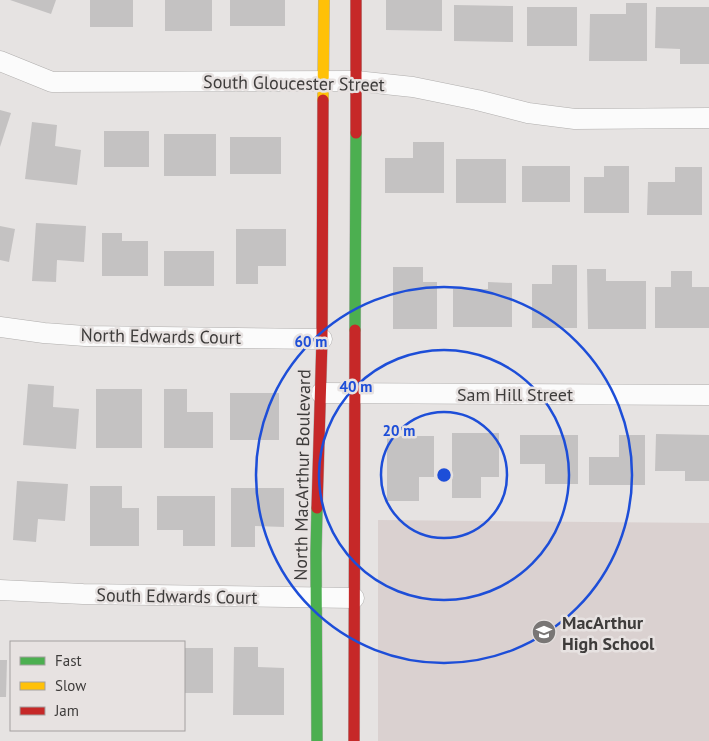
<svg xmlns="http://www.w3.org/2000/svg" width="709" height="741" font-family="'PT Sans',sans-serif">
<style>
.built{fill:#dad1d0}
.building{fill:#c4c2c2}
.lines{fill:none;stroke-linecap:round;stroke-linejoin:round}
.street-casing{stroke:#b0aead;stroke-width:21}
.fast-casing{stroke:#b0aead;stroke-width:12}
.slow-casing{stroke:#b0aead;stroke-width:12}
.jam-casing{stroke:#b0aead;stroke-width:12}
.street{stroke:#fbfbfb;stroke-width:20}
.fast{stroke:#4caf50;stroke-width:11}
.slow{stroke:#ffc107;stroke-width:11}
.jam{stroke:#c62828;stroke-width:11}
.ring{fill:none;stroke:#1d4ed8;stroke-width:2.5}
.labels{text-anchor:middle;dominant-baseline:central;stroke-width:5;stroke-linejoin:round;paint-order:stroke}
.street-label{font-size:18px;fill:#3e3c3b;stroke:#e7e2e1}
.poi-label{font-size:18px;font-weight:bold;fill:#3e3c3b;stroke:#e7e2e1;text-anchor:start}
.centre{fill:#1d4ed8;stroke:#e7e2e1;stroke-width:2.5}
.ring-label{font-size:15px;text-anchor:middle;font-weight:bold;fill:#1d4ed8;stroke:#e7e2e1;stroke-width:5;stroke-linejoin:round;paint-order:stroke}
</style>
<rect width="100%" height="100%" fill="#e6e3e2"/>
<path class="built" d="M378 520 709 523V741H378Z"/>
<g class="building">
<path d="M10 0H56L51 14Z"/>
<rect x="90" y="0" width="43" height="27"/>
<rect x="165" y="0" width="47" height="31"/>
<rect x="230" y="0" width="55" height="26"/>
<path d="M386 0H442V31L386 30Z"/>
<path d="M626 3H647V61H589L590 14H626Z"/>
<path d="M454 5 513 6V42L454 41Z"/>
<rect x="527" y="7" width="50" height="39"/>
<path d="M656 7H709V64H680V49L655 48Z"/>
<path d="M0 110 11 113 0 147Z"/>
<path d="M32 122 57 125 55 146 81 150 77 185 25 179Z"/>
<rect x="104" y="131" width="45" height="36"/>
<rect x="164" y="134" width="52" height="42"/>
<rect x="230" y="137" width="51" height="37"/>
<path d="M413 142H444V193H385V158H413Z"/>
<rect x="456" y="159" width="50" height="44"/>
<rect x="522" y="166" width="48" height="36"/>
<path d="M604 166H629V213H584V177H604Z"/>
<path d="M675 167H702V215H647L648 182H675Z"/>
<path d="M36 223 86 226 84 262 57 260 56 282 32 281Z"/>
<path d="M0 226 15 229 9 262 0 260Z"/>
<path d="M236 229H286V266H258V284H236Z"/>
<path d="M102 233H122V241H148V276H102Z"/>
<rect x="164" y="251" width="50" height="35"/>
<path d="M552 265H577V328H532V284H552Z"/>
<path d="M393 267H423V282H437V329H393Z"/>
<path d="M587 269H606V281H646V329H588Z"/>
<path d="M671 271H692V287H709V328H655V287H671Z"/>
<path d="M488 282 512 283V327H453V289H488Z"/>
<path d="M28 384 54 386 53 407 79 409 76 449 23 445Z"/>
<rect x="96" y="389" width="46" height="59"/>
<path d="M164 389H187V412H213V448H164Z"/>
<rect x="230" y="393" width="49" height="47"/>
<path d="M452 433H499V477H481V498H452Z"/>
<path d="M656 434 709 435V481H685V471H655Z"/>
<path d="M520 435H578V484H545V464H520Z"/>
<path d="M619 435H645V485H589V457H619Z"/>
<path d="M387 436H434V477H419V501H387Z"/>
<path d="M17 481 68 484 65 521 38 519 36 542 13 540Z"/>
<path d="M90 486H122V508H139V546H90Z"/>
<path d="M231 488H284V527L255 526V547H231Z"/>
<path d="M157 496H215V546H183V530H157Z"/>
<path d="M234 647H258V667L284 668V715H233Z"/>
<rect x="184" y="648" width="29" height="45"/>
<path d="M0 660H7L6 697H0Z"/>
</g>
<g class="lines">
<g class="street-casing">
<g id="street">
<path d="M0 61 52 82 356 81 413 87 477 100 528 113 575 119 709 118"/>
<path d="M0 327 44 333 85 336 322 339"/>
<path d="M321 393 709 395"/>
<path d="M0 590 83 594 354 598"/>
</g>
</g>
<g class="fast-casing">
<g id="fast">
<path d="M355 330 356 133"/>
<path d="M317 741 316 553 317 508"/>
</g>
</g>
<g class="slow-casing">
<path id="slow" d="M323 100 324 0"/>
</g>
<g class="jam-casing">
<g id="jam">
<path d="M356 133V0"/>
<path d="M317 508 322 339 323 100"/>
<path d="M354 741 355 330"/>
</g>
</g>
<use href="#street" class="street"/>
<use href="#fast" class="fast"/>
<use href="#slow" class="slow"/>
<use href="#jam" class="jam"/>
</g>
<g class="ring">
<circle cx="444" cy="475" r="63"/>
<circle cx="444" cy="475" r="125"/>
<circle cx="444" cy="475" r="188"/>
</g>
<defs>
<g id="school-disc" transform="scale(1.25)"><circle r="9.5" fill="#797675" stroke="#e7e2e1"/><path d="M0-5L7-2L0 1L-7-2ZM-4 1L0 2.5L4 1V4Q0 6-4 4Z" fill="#fff"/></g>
</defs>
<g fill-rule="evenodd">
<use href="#school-disc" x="544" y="632"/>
</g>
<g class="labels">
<g class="street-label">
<text transform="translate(294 83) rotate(1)">South Gloucester Street</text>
<text transform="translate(161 336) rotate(1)">North Edwards Court</text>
<text x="515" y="394">Sam Hill Street</text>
<text transform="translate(302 475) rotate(-89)">North MacArthur Boulevard</text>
<text transform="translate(177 596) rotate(1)">South Edwards Court</text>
</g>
<g class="poi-label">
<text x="562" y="622">MacArthur<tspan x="562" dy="21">High School</tspan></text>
</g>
</g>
<circle cx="444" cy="475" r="8" class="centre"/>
<g class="ring-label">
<text x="311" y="347">60 m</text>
<text x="356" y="392">40 m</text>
<text x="399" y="436">20 m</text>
</g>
<rect x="10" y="641" width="175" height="90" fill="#e7e2e1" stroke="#a3a09f"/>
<rect x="20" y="657" width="25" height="8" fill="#4caf50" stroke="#a3a09f"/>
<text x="55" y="666" font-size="15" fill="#3e3c3b">Fast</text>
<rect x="20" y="682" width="25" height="8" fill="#ffc107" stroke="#a3a09f"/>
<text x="55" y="691" font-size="15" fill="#3e3c3b">Slow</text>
<rect x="20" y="707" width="25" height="8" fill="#c62828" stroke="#a3a09f"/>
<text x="55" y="716" font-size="15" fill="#3e3c3b">Jam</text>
</svg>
